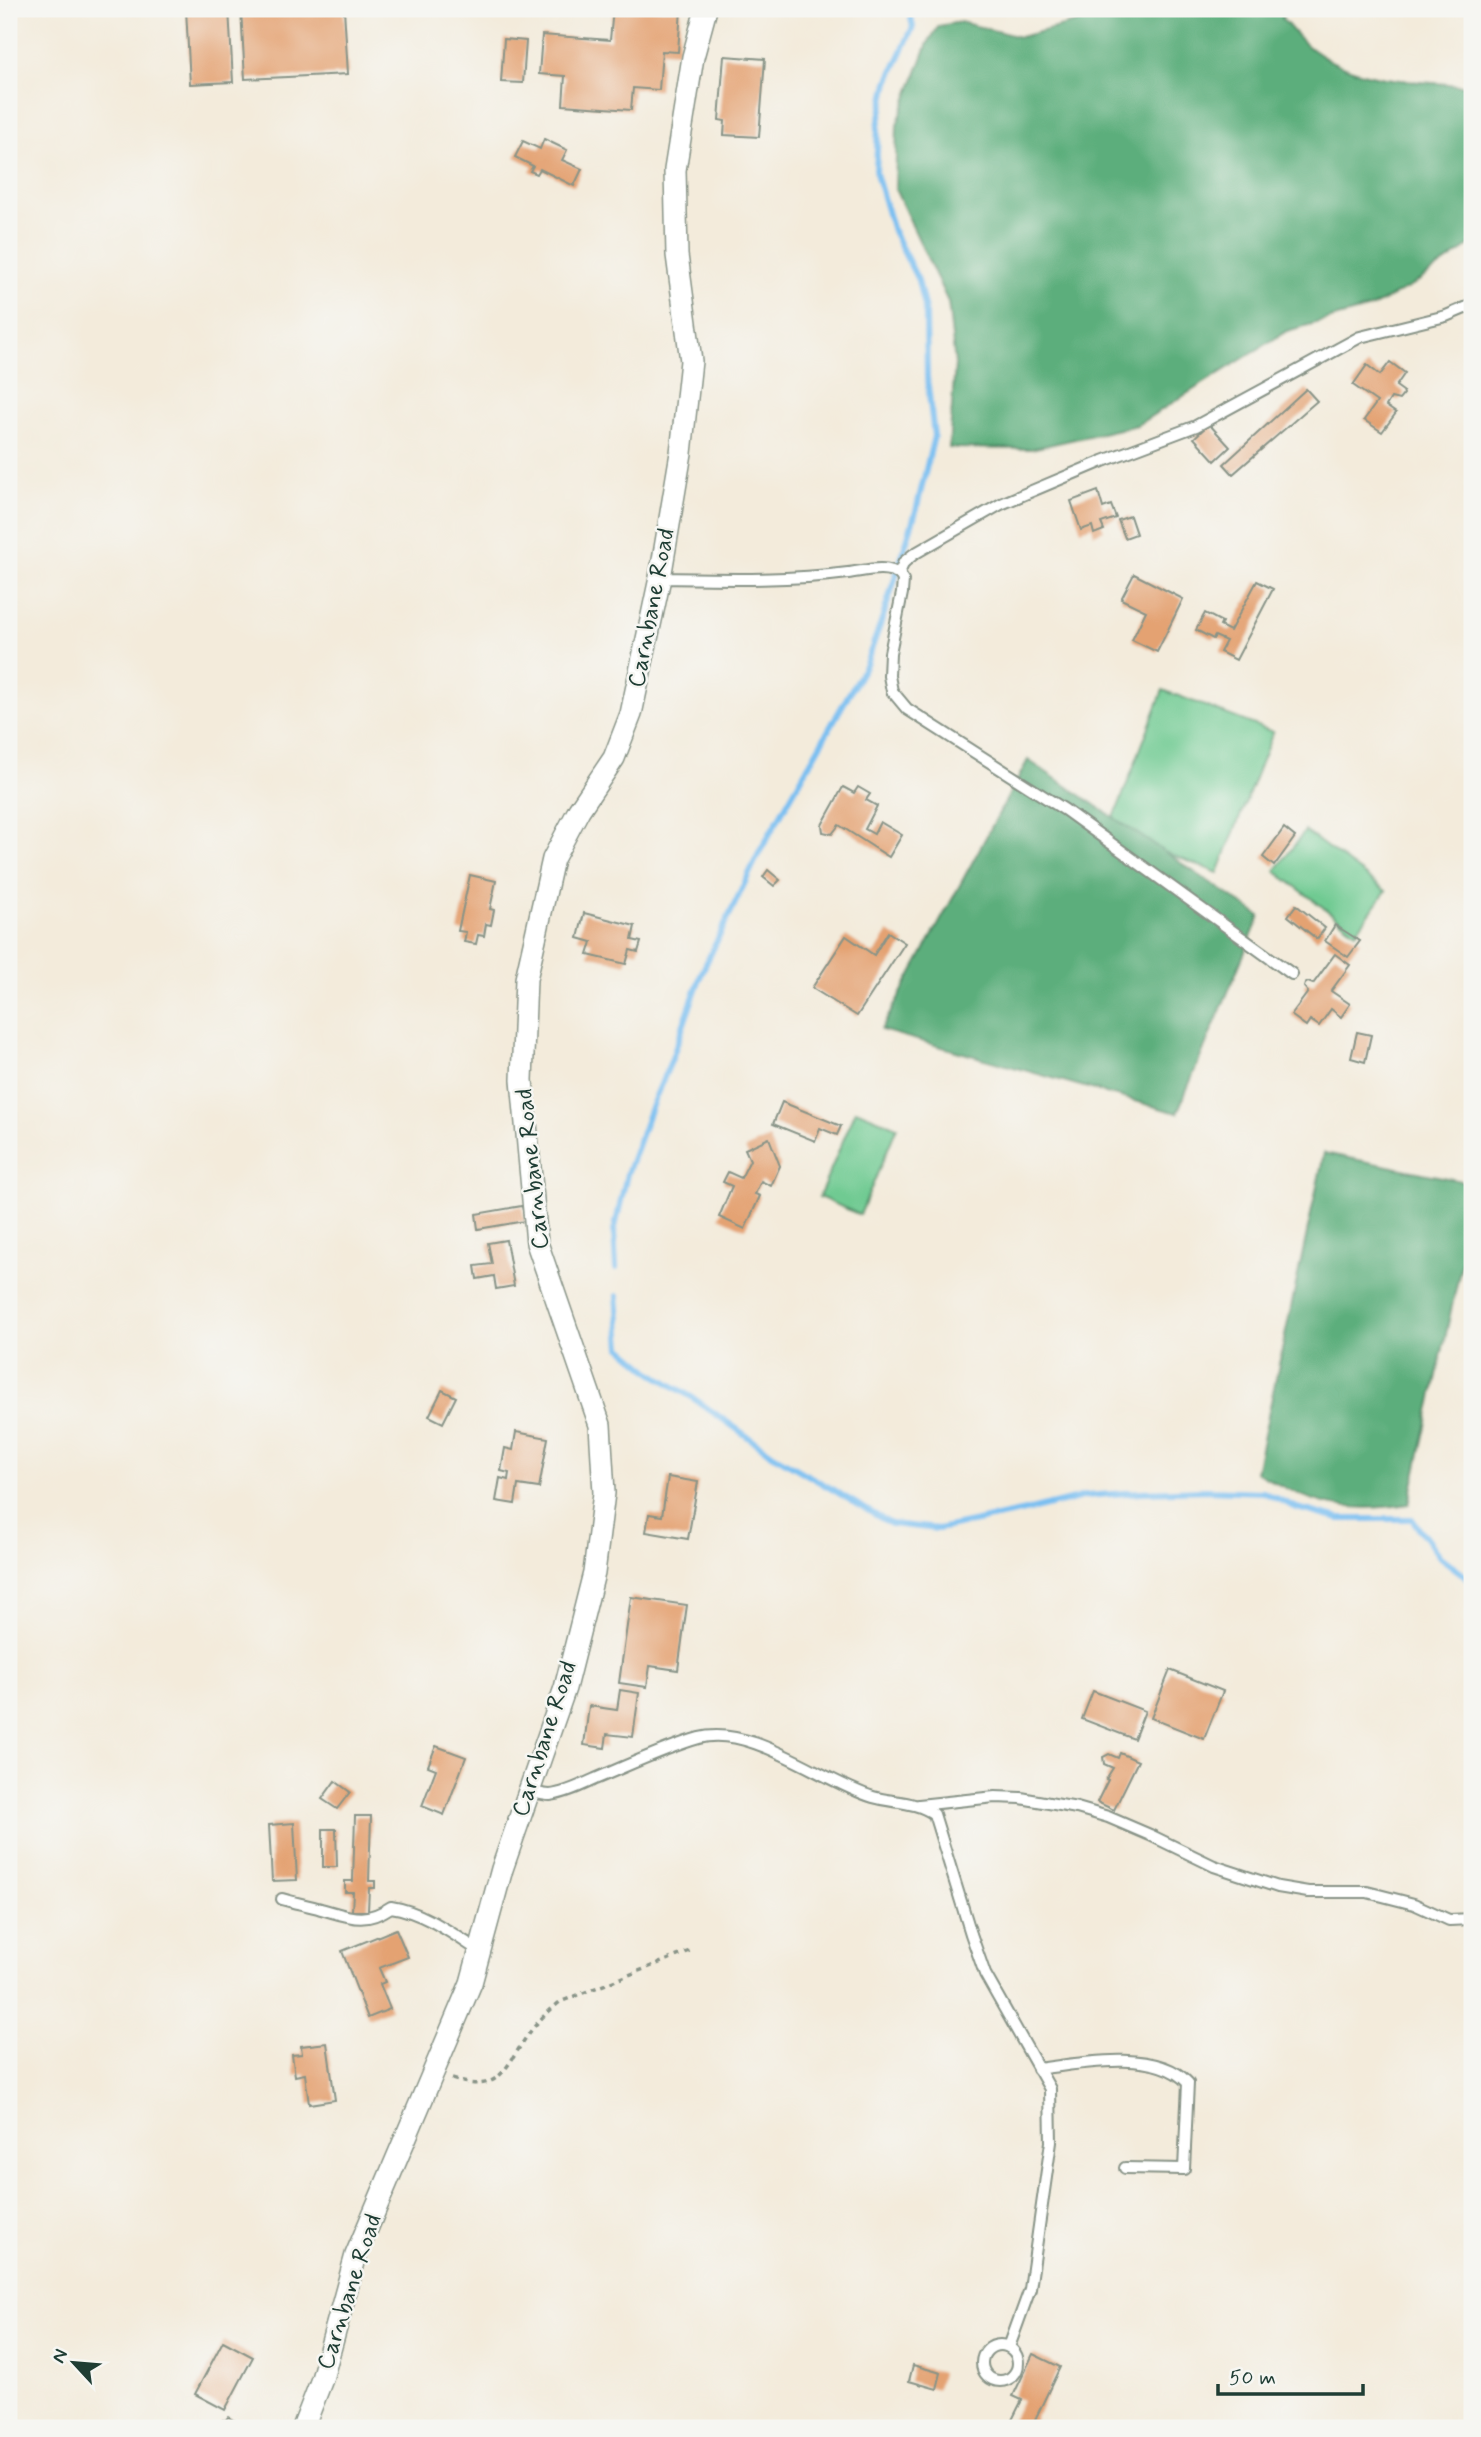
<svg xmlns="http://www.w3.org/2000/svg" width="1481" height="2437" font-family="Mynerve,sans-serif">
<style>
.green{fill:#70ca92;stroke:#488463;stroke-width:2}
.forest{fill:#5cae7c;stroke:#3e7658;stroke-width:2}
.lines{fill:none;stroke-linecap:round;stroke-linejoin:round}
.stream{stroke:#7abff1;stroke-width:6}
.building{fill:#e4a272}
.service-casing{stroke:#899488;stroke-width:14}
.minor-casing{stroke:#899488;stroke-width:24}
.path{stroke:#899488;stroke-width:3.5;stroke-dasharray:5 5;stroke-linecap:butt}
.service{stroke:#fff;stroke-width:10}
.minor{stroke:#fff;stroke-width:21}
.labels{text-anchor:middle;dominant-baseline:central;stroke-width:5;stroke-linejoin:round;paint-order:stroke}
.street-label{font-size:24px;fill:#1f3d34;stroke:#f6f6f2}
</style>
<rect width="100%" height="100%" fill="#f6f6f2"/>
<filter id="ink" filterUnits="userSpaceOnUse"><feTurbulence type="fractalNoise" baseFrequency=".0143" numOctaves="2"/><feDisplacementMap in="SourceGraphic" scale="14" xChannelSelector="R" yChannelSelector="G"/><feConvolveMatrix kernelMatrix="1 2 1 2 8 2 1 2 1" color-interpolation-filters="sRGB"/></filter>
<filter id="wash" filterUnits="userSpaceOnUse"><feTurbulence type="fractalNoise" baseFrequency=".00686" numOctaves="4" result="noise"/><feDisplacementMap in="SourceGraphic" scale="28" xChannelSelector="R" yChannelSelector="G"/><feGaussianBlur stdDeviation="1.57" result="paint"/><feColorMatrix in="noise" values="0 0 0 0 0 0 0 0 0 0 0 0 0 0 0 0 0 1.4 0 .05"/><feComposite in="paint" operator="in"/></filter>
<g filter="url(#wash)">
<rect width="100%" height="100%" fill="#f3ebdb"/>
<g class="green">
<path d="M1163 690 1273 732 1218 873 1109 831Z"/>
<path d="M1305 831 1386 891 1356 932 1275 871Z"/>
<path d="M856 1110 897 1127 860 1215 819 1197Z"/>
</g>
<g class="forest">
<path d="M1129 9H1285L1282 19C1292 29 1301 42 1313 50 1358 83 1419 81 1472 86V244L1410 287 1370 308 1287 331 1137 425 1031 449 949 448 955 364 948 302 895 189 897 125 928 43 939 26 960 22 1020 37Z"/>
<path d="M1028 760 1260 916 1177 1113 881 1030Z"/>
<path d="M1324 1153 1472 1183V1214L1409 1504C1345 1514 1311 1505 1256 1472Z"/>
</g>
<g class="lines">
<g class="stream">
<path d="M616 1268 614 1232 627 1174 650 1110 671 1061 702 972 760 851 866 664 883 617 916 511 934 436 927 377 926 315 918 280 893 231 876 173 878 126 888 82 913 27 909 9"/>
<path d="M617 1296 621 1347 652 1373 693 1398 772 1454 891 1524 938 1529 1030 1510 1086 1496 1141 1492 1207 1490 1263 1492 1297 1508 1339 1519H1412L1440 1557 1472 1581"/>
</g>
</g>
<g id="blocks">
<g class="building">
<path d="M186 9H229L233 82 190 84Z"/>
<path d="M241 9H344L348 74 245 79Z"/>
<path d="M613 9H681L678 52 662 51 659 90 633 88 631 110 563 105 565 76 539 74 542 35 610 40Z"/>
<path d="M504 39 526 41 523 83 501 82Z"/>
<path d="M724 56 765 59 759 137 724 135 725 121 719 120Z"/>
<path d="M544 139 567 150 562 160 582 169 574 186 540 169 537 174 530 171 533 166 515 157 523 141 540 149Z"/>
<path d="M1390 362 1405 373 1396 386 1403 391 1404 394 1399 400 1391 398 1386 406 1396 413 1382 432 1364 420 1377 402 1353 385 1367 365 1380 375Z"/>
<path d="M1306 389 1317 401 1233 474 1224 464Z"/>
<path d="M1209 424 1230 447 1215 461 1194 438Z"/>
<path d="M1098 491 1103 508 1111 505 1116 518 1101 523 1104 530 1094 534 1092 526 1081 530 1071 501Z"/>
<path d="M1130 516 1136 534 1125 538 1118 520Z"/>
<path d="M1134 574 1183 599 1157 652 1132 640 1146 611 1121 599Z"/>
<path d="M1257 581 1273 589 1236 660 1220 652 1226 641 1215 636 1213 639 1196 630 1205 613 1222 622 1220 626 1230 631Z"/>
<path d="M843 787 854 793 858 787 870 794 866 800 877 806 865 829 874 834 880 822 902 835 889 857 839 825 832 834 823 832 822 825Z"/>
<path d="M1284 828 1295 837 1274 866 1263 857Z"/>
<path d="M768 870 780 880 774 886 763 877Z"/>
<path d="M470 875 496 881 490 909 494 910 491 925 486 924 484 936 478 935 476 944 464 942 466 932 458 931Z"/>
<path d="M1296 905 1325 928 1317 939 1288 916Z"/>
<path d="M584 913 635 926 632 940 641 942 638 952 630 950 626 964 588 955 592 942 578 938Z"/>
<path d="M1335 925 1360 941 1348 957 1325 941Z"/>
<path d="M888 932 905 943 857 1016 812 988 846 936 874 955Z"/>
<path d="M1335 954 1350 965 1331 991 1350 1004 1341 1017 1331 1009 1319 1026 1310 1020 1306 1026 1291 1015 1308 992 1304 987 1305 984 1308 982 1313 984Z"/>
<path d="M1357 1032 1371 1035 1365 1062 1351 1058Z"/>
<path d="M782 1102 841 1126 837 1135 820 1128 815 1141 773 1124Z"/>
<path d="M769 1138 780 1166 771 1186 761 1181 755 1194 760 1196 745 1229 719 1217 732 1186 723 1182 728 1172 741 1178 750 1160 745 1149Z"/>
<path d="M522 1206 525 1221 478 1229 476 1214Z"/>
<path d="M506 1240 514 1286 496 1289 494 1276 477 1279 475 1266 492 1264 488 1243Z"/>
<path d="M442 1390 456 1397 443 1423 429 1416Z"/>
<path d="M516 1432 548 1438 539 1488 518 1485 515 1504 496 1501 500 1478 508 1480 509 1473 501 1471 505 1448 513 1450Z"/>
<path d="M668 1477 698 1482 688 1539 646 1532 649 1514 662 1516Z"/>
<path d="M631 1597 687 1605 678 1670 650 1666 647 1687 619 1683Z"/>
<path d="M1170 1670 1223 1691 1204 1739 1151 1718Z"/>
<path d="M620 1690 639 1693 633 1737 607 1734 605 1748 584 1745 589 1706 617 1710Z"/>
<path d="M1093 1691 1145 1711 1134 1739 1082 1719Z"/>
<path d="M436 1746 466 1757 444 1815 422 1806 436 1769 428 1766Z"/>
<path d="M1120 1753 1138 1761 1114 1810 1097 1802 1108 1780 1106 1779 1113 1768 1104 1764 1103 1757 1109 1754 1118 1758Z"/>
<path d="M335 1781 350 1792 337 1809 322 1799Z"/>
<path d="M355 1816H371L369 1881H375V1888H369L368 1911H352L353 1892H345V1881H353Z"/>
<path d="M294 1823 297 1880 272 1881 269 1825Z"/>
<path d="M323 1829H336L337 1867H323Z"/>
<path d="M396 1929 408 1957 379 1968 385 1982 380 1984 390 2009 368 2018 342 1951Z"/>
<path d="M327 2043 335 2100 309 2104 305 2074 295 2076 292 2055 302 2054 301 2046Z"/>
<path d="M223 2341 253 2357 225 2410 195 2394Z"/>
<path d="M1033 2354 1060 2367 1031 2428H1019L1010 2424 1022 2400 1013 2396Z"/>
<path d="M913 2365 941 2373 937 2389 909 2381Z"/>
<path d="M228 2417 247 2428H218L223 2420 225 2421Z"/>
</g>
</g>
</g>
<g filter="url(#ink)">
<use href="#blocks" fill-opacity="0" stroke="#899488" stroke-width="2"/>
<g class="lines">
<g class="service-casing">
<g id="service">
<path d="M899 573 904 562 914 554 1001 504 1103 461 1196 426 1360 337 1446 316 1472 305"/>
<path d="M660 578C722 579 786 581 848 573 865 571 886 564 900 575L903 580 902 593 890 653 889 676 892 691 907 709 1065 810 1292 974"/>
<path d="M529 1791C535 1792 543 1795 550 1795 564 1794 582 1785 595 1779 629 1765 664 1748 699 1738 752 1724 823 1782 873 1797 894 1803 916 1801 934 1814L971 1934 985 1974 1050 2089 1051 2142 1030 2289 1009 2347"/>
<path d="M919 1805 995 1797 1021 1798 1077 1808 1108 1817 1150 1835 1214 1866 1278 1887 1308 1892H1367L1414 1904 1449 1920 1472 1919"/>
<path d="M282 1899C295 1903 308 1905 321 1909 350 1917 364 1925 391 1907 424 1912 453 1934 481 1952"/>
<path d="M1038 2069C1080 2063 1157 2048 1188 2083L1184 2169 1125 2168"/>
<circle cx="1000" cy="2363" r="18"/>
</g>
</g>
<g class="minor-casing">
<path id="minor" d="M303 2428 322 2379 356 2255 471 1983 502 1869 565 1688 594 1573 604 1493 600 1425 537 1243 522 1080 526 979 553 859 579 810 614 758 631 714 660 578 681 453 691 361 677 255 675 170 693 57 706 9"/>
</g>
<path class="path" d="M452 2079C498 2094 503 2072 525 2039 535 2024 546 2013 560 2002L690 1951"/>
<use href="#service" class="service"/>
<use href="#minor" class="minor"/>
</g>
</g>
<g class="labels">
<g class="street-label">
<text transform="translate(652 608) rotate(-79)">Carnbane Road</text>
<text transform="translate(533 1169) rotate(-96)">Carnbane Road</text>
<text transform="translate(545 1739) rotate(-72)">Carnbane Road</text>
<text transform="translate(350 2292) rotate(-72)">Carnbane Road</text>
</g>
</g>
<rect width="1481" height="2437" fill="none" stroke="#f6f6f2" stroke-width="35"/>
<g transform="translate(74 2363) rotate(296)" stroke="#f6f6f2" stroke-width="5" paint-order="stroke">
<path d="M0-5L12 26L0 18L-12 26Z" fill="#1f3d34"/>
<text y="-10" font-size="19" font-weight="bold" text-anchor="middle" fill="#1f3d34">N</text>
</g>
<path d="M1218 2384v10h145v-10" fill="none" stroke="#1f3d34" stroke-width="3.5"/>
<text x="1229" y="2384" font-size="21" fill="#1f3d34" stroke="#f6f6f2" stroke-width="5" paint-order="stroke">50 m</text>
</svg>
